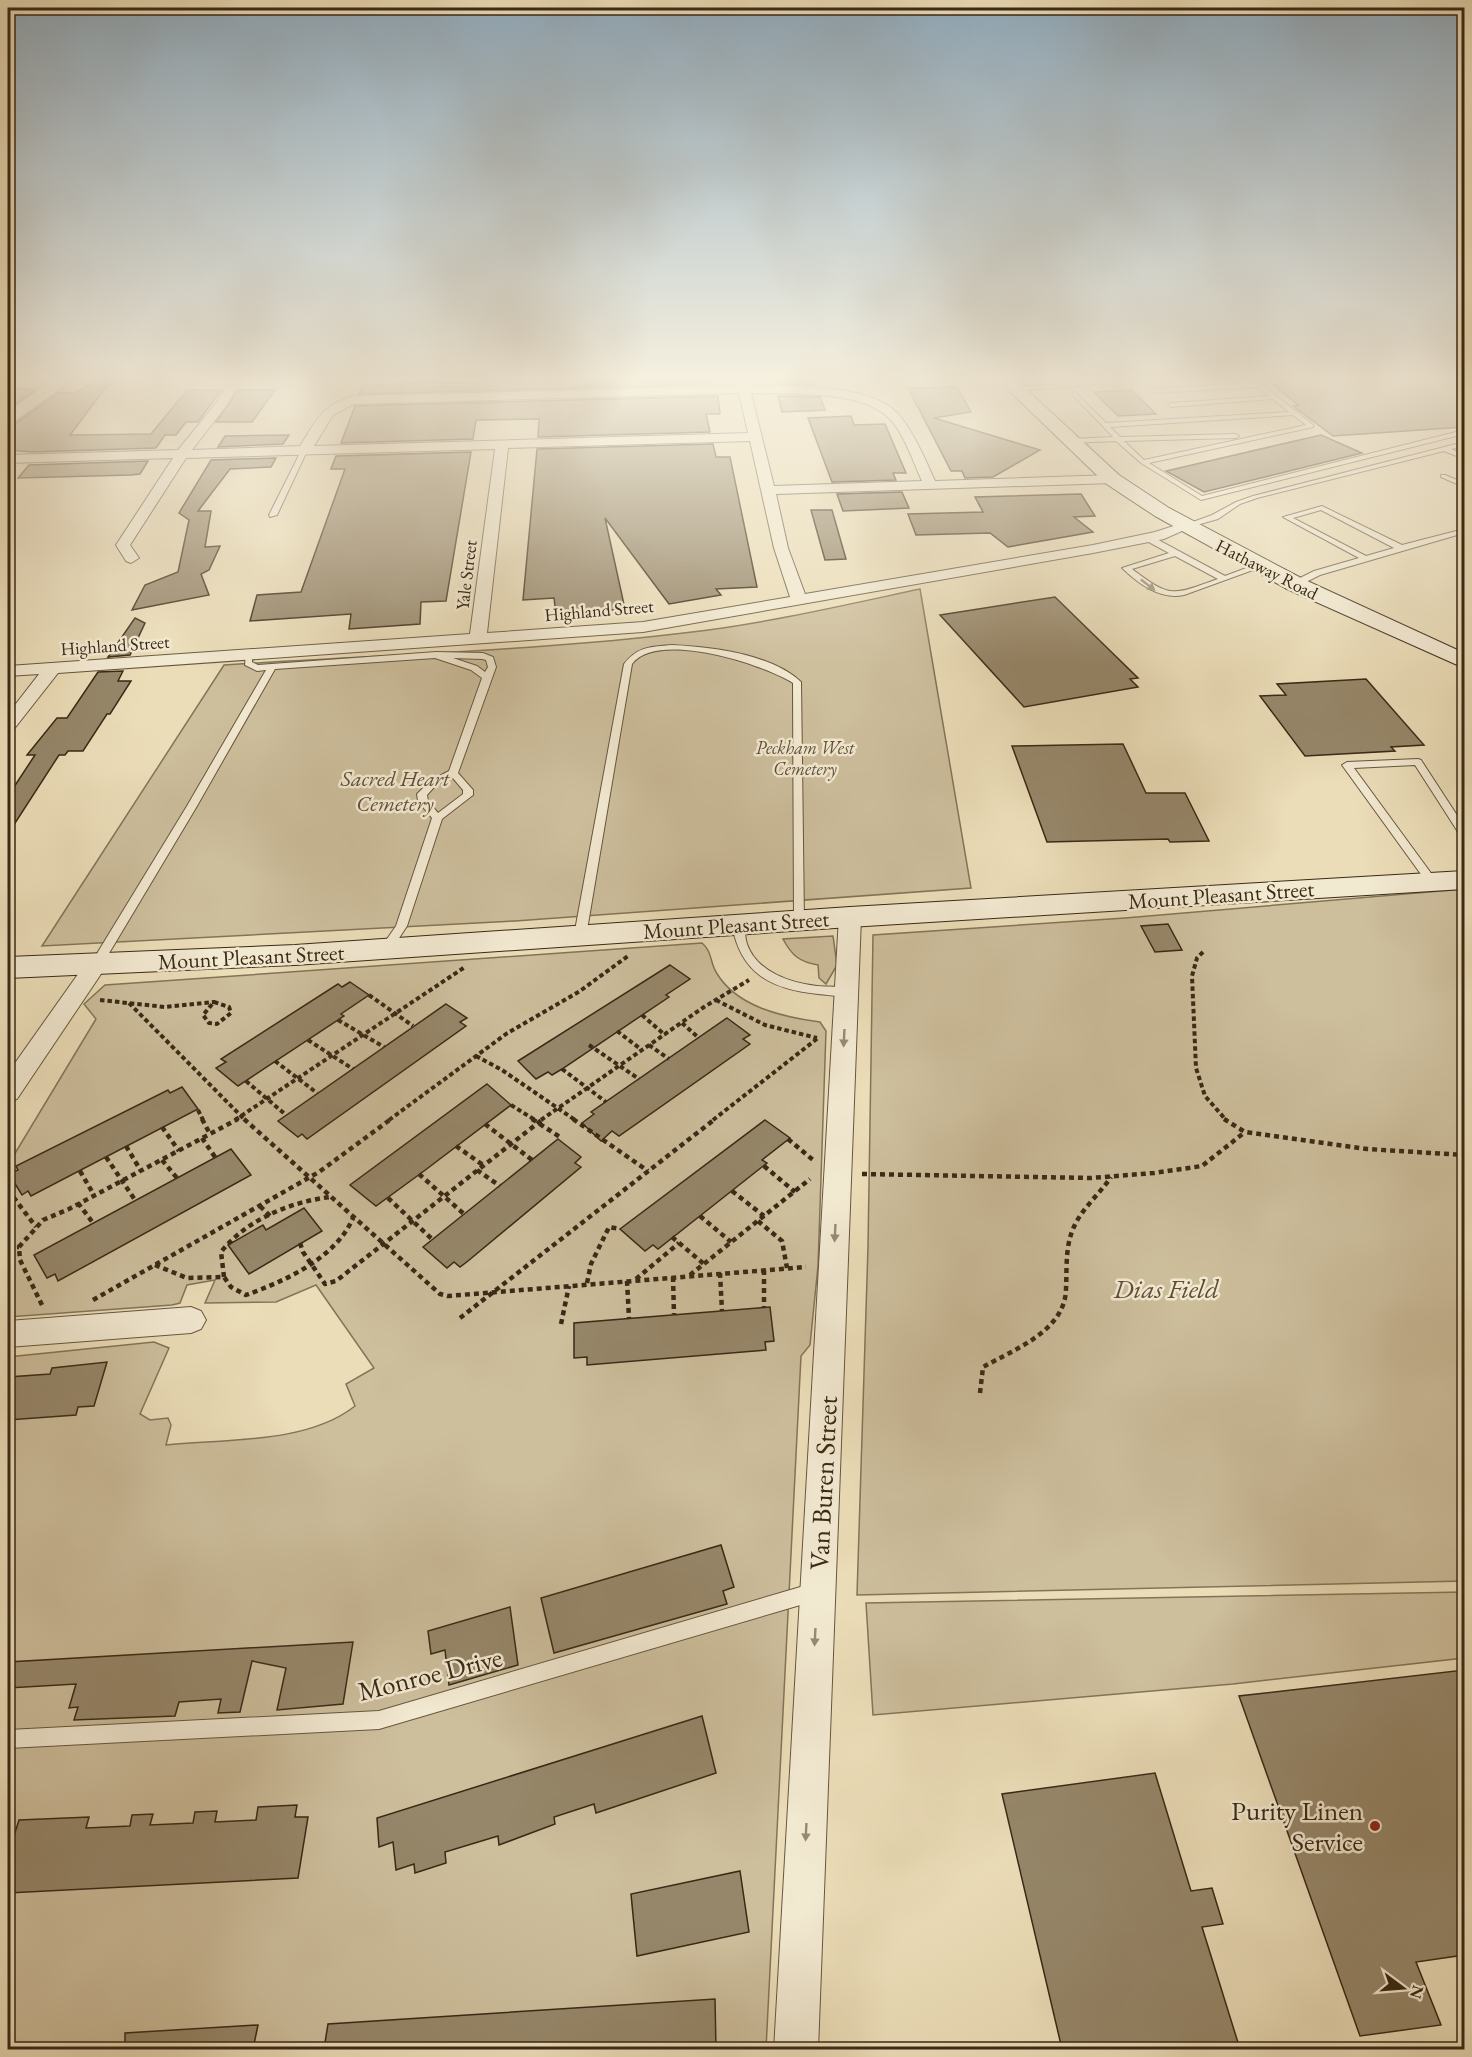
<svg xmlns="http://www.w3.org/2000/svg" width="1472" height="2057" font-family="'EB Garamond',serif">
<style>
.green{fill:#cdbe9c;stroke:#837459;stroke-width:1.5}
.building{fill:#96876a;stroke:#392916;stroke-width:1.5}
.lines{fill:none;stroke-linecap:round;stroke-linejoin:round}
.lane-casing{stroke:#66563e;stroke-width:2}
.street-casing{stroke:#66563e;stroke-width:2}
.secondary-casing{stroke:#392916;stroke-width:2}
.path-far1{stroke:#392916;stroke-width:4;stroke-dasharray:4.5 3;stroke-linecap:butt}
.path{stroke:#392916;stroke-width:4.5;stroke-dasharray:5 4;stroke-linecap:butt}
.lane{fill:#f2e9d1;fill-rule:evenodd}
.street{fill:#f2e9d1;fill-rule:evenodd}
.secondary{fill:#f2e9d1;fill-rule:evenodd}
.oneway{fill:#968974}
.poi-dot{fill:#8f2418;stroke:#f2e9d1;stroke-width:2}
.labels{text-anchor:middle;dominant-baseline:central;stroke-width:5;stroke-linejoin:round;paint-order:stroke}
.far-street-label{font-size:18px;fill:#392916;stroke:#f2e9d1}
.far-park-label{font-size:18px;font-style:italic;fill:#5e4e38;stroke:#f2e9d1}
.park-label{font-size:22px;font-style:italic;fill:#5e4e38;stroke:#f2e9d1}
.street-label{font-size:22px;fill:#392916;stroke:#f2e9d1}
.near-park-label{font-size:27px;font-style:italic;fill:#5e4e38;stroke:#f2e9d1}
.near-street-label{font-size:27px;fill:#392916;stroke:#f2e9d1}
.near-poi-label{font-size:27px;fill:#392916;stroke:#f2e9d1;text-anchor:end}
</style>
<rect width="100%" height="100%" fill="#ebddb8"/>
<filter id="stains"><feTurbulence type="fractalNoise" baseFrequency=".00333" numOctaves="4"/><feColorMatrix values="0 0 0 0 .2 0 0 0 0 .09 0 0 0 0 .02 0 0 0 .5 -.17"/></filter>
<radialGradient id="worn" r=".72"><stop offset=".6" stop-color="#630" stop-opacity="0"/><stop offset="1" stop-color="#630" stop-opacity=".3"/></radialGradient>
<g class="green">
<path d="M920 589 971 888 515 921 42 946 224 665C379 655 537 651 692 632 768 623 845 605 920 589Z"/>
<path d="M1464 889V1581L857 1595 868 1247 873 935 1125 918Z"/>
<path d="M833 936 837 965 826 984 819 978 818 965C800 962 792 956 783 939Z"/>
<path d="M702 943C712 951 710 962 716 972 736 1007 783 1017 820 1022L826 1031 818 1266 810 1345 801 1356 766 2049H8V1357L154 1342 169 1348 140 1414 150 1420 168 1418 171 1425 166 1445C225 1439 307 1444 355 1406L346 1384 374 1368 316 1285 276 1302 205 1303 215 1280 187 1285 180 1303 172 1305 8 1317V1165L96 1019 84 1004 105 985Z"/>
<path d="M1464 1592V1658L1233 1684 873 1715 866 1603Z"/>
</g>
<g class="building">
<path d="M99 378H113L70 435 151 434 187 390H221L198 422H186L176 435H165L156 448 32 452 8 450V425L15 424 60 392 76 393Z"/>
<path d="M605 378H715L716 384 359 394 362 386 424 382 460 383Z"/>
<path d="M773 378H813L816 385 775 384Z"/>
<path d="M1271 378H1464V427L1333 436 1293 406 1298 405 1273 385 1279 384Z"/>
<path d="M957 387 971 412 934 418 1040 450 993 477 965 478 962 471H951L908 388Z"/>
<path d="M15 388 35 390 8 409V393Z"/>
<path d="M238 390H275L252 422H216Z"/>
<path d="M1132 390 1156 414 1118 416 1094 392Z"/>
<path d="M718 396 720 414H706L710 432 538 437 539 419 476 420 473 439 341 443 355 406Z"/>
<path d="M778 396 820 397 825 410 782 412Z"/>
<path d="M851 416 854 425 885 424 906 473H893L896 480 832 482 808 418Z"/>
<path d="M289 435 283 444 218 447 225 436Z"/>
<path d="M1321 435 1362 453 1204 492 1166 471Z"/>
<path d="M713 444 716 457H730L757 587 716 589 721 595 669 604 605 518 625 609 556 614 554 598 523 600 537 449Z"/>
<path d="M471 452 446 601 421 602 420 624 349 629 351 614 250 621 257 595 301 592 345 469H331L336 456Z"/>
<path d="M276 458 271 467 230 469 198 511H211L205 547 220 546 209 570 201 574 209 595 132 610 145 585 178 572 189 520 179 513 211 460Z"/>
<path d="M148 461 140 474 131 475 18 478 29 465Z"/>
<path d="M902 492 909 508 843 511 837 494Z"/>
<path d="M1081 494 1095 516 1074 517 1093 532 1008 547 990 533 916 535 908 514 983 512 975 497Z"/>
<path d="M811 510H832L846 559 825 560Z"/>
<path d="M1055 597 1138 678 1130 679 1138 687 1024 707 940 615Z"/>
<path d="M135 618 145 623 130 655 108 657Z"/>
<path d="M123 671 118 681H131L110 714H107L83 751H68L65 755H59L8 834V796L35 755H27L57 718H67L98 672Z"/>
<path d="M1366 679 1424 745 1391 747 1395 751 1305 756 1260 696 1286 695 1277 684Z"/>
<path d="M1123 744 1146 793H1185L1209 841 1170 842 1168 839 1047 842 1012 746Z"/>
<path d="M1168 924 1182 950 1155 952 1141 926Z"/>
<path d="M670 965 690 979 666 995 669 997 562 1069 552 1075 548 1072 536 1079 518 1061Z"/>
<path d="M350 982 369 995 341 1014 344 1016 238 1086 216 1068 226 1062 221 1059 338 984 342 987Z"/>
<path d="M446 1004 467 1018 460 1022 466 1026 307 1139 302 1134 298 1137 278 1121Z"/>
<path d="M727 1018 750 1035 743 1039 750 1044 619 1136 612 1131 601 1141 582 1123 594 1114 591 1112Z"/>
<path d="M487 1084 511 1105 424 1171 376 1206 350 1185Z"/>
<path d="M182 1087 198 1109 31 1196 28 1191 22 1195 9 1174 18 1170 16 1166 168 1090 170 1093Z"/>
<path d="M765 1120 790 1138 762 1160 767 1163 658 1249 653 1245 645 1251 620 1229Z"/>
<path d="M558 1139 581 1157 575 1163 581 1167 468 1261 460 1267 454 1262 447 1268 423 1247Z"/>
<path d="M231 1149 251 1175 58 1281 55 1274 47 1278 34 1255Z"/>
<path d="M304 1208 322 1231 249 1274 228 1245 263 1225 266 1230Z"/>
<path d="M770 1307 774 1341 765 1342 766 1350 587 1365V1357L574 1358V1323Z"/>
<path d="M107 1362 94 1406 78 1407 76 1415 8 1420V1377L50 1374 52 1368Z"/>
<path d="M721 1545 734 1587 723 1591 727 1604 554 1653 541 1598Z"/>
<path d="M510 1607 518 1665 449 1685 445 1650 431 1654 428 1631Z"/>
<path d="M353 1642 343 1704 277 1710 286 1668 252 1661 240 1712 218 1713 221 1699 179 1702 175 1716 74 1720 78 1707 69 1708 76 1684 8 1688V1662Z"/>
<path d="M1464 1670V1955L1416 1962 1441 2025 1360 2036 1239 1696Z"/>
<path d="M702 1716 716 1773 596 1813 594 1804 554 1817 555 1824 499 1845 498 1836 445 1852 446 1863 415 1873 414 1864 396 1870 393 1842 379 1847 377 1818Z"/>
<path d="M1155 1773 1191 1891 1212 1888 1223 1924 1202 1927 1240 2049H1062L1002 1794Z"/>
<path d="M297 1805 295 1817H308L298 1878 8 1893V1839H13L19 1820 89 1817 86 1828 130 1826 132 1815 153 1814 150 1825 193 1823 195 1812 217 1811 215 1822 256 1820 258 1807Z"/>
<path d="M740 1871 749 1932 637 1956 631 1894Z"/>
<path d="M715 1999 716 2049H324L328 2024Z"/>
<path d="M258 2025 253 2049H125V2033Z"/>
</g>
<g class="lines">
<g class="lane-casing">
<g id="lane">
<path d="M1148 378H1185L1015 391 1012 389 1015 387Z"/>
<path d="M1247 378H1254L1313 425V427L1149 463 1202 496 1464 430V434L1201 500 1141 463 1116 441 1070 443 1067 441 1070 439 1113 437 1072 394 1074 391 1106 423 1289 412 1273 399 1171 407 1168 405 1171 403 1269 396 1257 387 1155 393 1152 391 1155 389 1253 383ZM1293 415 1306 425 1144 460 1124 441 1236 438 1239 436 1236 434 1120 437 1110 427Z"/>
<path d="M1464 442V446L1451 449 1464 455V459L1444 451 1257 498 1240 504 1218 519 1186 528 1182 526 1212 515 1236 502 1253 496Z"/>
<path d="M304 449 307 451 277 515 270 517 269 515 301 451Z"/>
<path d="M1441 475H1445L1464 483V487L1441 477Z"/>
<path d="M1322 506 1402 545 1464 529V533L1320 575 1298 586H1292V582L1314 571 1359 558 1283 517ZM1321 510 1394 548 1366 556 1293 518Z"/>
<path d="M1145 536H1151L1225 576 1257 564 1264 566 1184 595C1160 600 1139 584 1122 568L1169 553 1145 540ZM1175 556 1218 579C1172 595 1172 599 1132 569Z"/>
<path d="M672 645C711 647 772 654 801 682L804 921 799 925 794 921 793 683C763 664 657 630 632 664L586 936 584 939H576L574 936 624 664C638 646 651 647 672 645Z"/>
<path d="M436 652 483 653 493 657 496 667 458 773 473 790V795L442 819 407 926 390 952H382L380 949 396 926 432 818 418 801 417 794 430 781 449 771 482 678 471 670 435 658 275 669 197 806 102 965 100 968H92L90 965 187 806 266 670 257 671 245 665 246 653H252V662L258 665ZM453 658 482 659 486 660 488 667 485 672 477 666ZM452 777 463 790V794L438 813 428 801 427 795 436 785Z"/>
<path d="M1418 759 1421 760 1464 826V836L1460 835 1415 765 1354 768 1436 880 1437 882 1436 884H1428L1342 765 1347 762Z"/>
<path d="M738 921 744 925C745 931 745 938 747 944 757 972 790 983 817 986 828 987 840 986 850 989L852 992 850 995C840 997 828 995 818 994 771 989 741 974 732 925Z"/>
<path d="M814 1583 820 1586 823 1592 820 1598 814 1601 379 1729 8 1748V1730L379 1711Z"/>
</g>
</g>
<g class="street-casing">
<g id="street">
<path d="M230 378H242L226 406 192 450 300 446C317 420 321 405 354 396L738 386 736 378H748L750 386C789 387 873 382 900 416 915 435 925 459 935 481L1112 475 1119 479 1112 483 776 494 788 548 805 594 1093 545 1155 532 1186 522 1193 526 1164 539 1093 553 643 632 58 673 14 729 8 730V714L39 674 8 676V666L470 634 495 449 186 458 130 545 139 558 131 563 126 561 116 545 173 458 8 463V455L178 450 217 402ZM739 393 748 433 314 446 333 415 354 404ZM751 393C791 395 861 389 890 419 905 435 913 462 922 481L774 486ZM750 441 774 548 790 597 643 622 487 633 508 448Z"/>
<path d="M850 910 858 912 861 917 818 2050H774L839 917 842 912Z"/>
<path d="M96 957 104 960 107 965 17 1099 8 1101V1073L88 960Z"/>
<path d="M191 1307 201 1311 206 1320 201 1329 191 1333 8 1347V1321Z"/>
</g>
</g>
<g class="secondary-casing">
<g id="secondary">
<path d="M56 378H76L14 422 8 423V411Z"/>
<path d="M996 378H1014L1119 475 1169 508 1303 579 1464 653V668L1287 589 1155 516 1105 483Z"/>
<path d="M1464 871V889L850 927 295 965 8 978V957L295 945 850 907Z"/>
</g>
</g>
<g class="path-far1">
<path d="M1203 952 1197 958 1192 976 1196 1068 1205 1096 1226 1120"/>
<path d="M369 995 413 1026"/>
<path d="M100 1000 165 1007 214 1002"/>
<path d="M716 1000 765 1025 817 1038"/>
<path d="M214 1002 229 1007 231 1013 217 1024 209 1023 203 1015Z"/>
<path d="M129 1003 245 1120"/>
<path d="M642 1015 665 1035"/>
<path d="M338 1020 384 1047"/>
<path d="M682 1023 699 1038"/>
<path d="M617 1031 642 1050"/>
<path d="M308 1040 353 1069"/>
<path d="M589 1045 639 1079"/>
<path d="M649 1045 669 1059"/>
<path d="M476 1056 502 1070 575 1120"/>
<path d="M275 1061 317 1093"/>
<path d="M562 1069 606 1102"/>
<path d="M246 1081 286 1115"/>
<path d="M511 1105 535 1120"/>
<path d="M198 1110 203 1120"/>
<path d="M235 1120 465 967"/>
<path d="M389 1120 506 1034 580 991 628 956"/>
<path d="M541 1120 704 1007 749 980"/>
<path d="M713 1120 818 1038"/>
</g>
<g class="path">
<path d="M202 1119 210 1134"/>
<path d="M244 1119 440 1294 448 1296 806 1267"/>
<path d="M532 1119 560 1137"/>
<path d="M573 1119 648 1171"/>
<path d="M1224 1119 1245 1132 1367 1149 1464 1155"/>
<path d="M485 1124 532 1160"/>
<path d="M162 1127 179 1151"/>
<path d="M202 1138 215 1157"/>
<path d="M788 1139 813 1160"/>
<path d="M126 1146 141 1171"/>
<path d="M456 1146 483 1165"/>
<path d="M106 1157 135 1200"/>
<path d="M162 1160 177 1178"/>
<path d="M764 1166 795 1192"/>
<path d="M477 1170 500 1186"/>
<path d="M80 1171 94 1195"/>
<path d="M419 1174 464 1214"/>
<path d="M862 1174 1091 1178 1154 1173 1202 1166 1245 1132"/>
<path d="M8 1190 36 1227"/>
<path d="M732 1191 764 1216"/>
<path d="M388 1198 433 1240"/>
<path d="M78 1203 93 1223"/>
<path d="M260 1206 270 1216"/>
<path d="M700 1216 731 1242"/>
<path d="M758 1221 782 1241 787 1268"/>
<path d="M672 1237 704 1264"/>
<path d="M300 1243 303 1252 325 1284 336 1281 543 1119"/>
<path d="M8 1247H19"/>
<path d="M155 1265 187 1278 224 1277 231 1287 246 1295C285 1281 336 1258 353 1218"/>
<path d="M764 1270V1307"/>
<path d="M720 1273 722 1311"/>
<path d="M690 1275 810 1179"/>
<path d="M224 1277 221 1252C246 1220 290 1202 330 1197"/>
<path d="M673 1277 674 1314"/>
<path d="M636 1279 679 1243"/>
<path d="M627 1281 629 1318"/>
<path d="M587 1283 591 1264 609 1227 620 1229"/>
<path d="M93 1300 319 1172 391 1119"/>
<path d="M42 1305 20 1260 19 1247 43 1220 69 1209 238 1119"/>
<path d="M460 1318 715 1119"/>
<path d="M561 1324 569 1286"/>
<path d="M980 1393 983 1367C1015 1349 1065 1331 1066 1289 1067 1269 1065 1248 1073 1229 1081 1209 1099 1195 1111 1177"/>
</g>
<use href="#lane" class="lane"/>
<use href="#street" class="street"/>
<use href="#secondary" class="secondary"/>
</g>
<defs><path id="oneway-solid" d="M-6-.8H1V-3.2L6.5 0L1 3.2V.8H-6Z" transform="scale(1.5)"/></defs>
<g class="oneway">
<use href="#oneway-solid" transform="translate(1148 585) rotate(38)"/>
<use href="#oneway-solid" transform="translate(844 1038) rotate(93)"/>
<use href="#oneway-solid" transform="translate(835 1233) rotate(93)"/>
<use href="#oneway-solid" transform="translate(815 1637) rotate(93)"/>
<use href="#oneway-solid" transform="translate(806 1832) rotate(93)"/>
</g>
<linearGradient id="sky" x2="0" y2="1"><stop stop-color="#91acbf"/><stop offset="0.57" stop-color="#f6f0df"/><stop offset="1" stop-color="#f6f0df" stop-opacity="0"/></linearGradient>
<rect width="1472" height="666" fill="url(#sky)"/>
<circle class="poi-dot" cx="1375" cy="1826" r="6"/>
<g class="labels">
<g class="far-street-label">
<text transform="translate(1267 569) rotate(27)">Hathaway Road</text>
<text transform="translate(466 575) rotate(-83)">Yale Street</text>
<text transform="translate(599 610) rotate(-5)">Highland Street</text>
<text transform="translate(115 645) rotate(-4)">Highland Street</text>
</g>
<g class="far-park-label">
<text x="805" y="747">Peckham West<tspan x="805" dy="21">Cemetery</tspan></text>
</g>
<g class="park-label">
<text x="395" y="778">Sacred Heart<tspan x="395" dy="25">Cemetery</tspan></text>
</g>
<g class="street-label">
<text transform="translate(1221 895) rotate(-4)">Mount Pleasant Street</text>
<text transform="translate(736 925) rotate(-4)">Mount Pleasant Street</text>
<text transform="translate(251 957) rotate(-3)">Mount Pleasant Street</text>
</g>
<g class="near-park-label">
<text x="1166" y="1288">Dias Field</text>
</g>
<g class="near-street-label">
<text transform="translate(823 1483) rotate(-87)">Van Buren Street</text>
<text transform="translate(430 1674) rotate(-14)">Monroe Drive</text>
</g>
<g class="near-poi-label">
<text x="1363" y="1810">Purity Linen<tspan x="1363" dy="31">Service</tspan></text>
</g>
</g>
<rect width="1472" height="2057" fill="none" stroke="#ebddb8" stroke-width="30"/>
<rect x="9" y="9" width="1454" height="2039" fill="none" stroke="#392916" stroke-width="3"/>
<rect x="15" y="15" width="1442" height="2027" fill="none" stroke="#392916" stroke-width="1.5"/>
<g transform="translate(1403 1988) rotate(106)" stroke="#f2e9d1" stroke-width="4.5" paint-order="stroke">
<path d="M0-4.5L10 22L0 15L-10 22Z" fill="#392916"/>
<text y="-9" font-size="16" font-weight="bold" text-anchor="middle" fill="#392916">N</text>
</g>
<rect width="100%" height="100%" filter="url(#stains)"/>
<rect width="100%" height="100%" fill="url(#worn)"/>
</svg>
